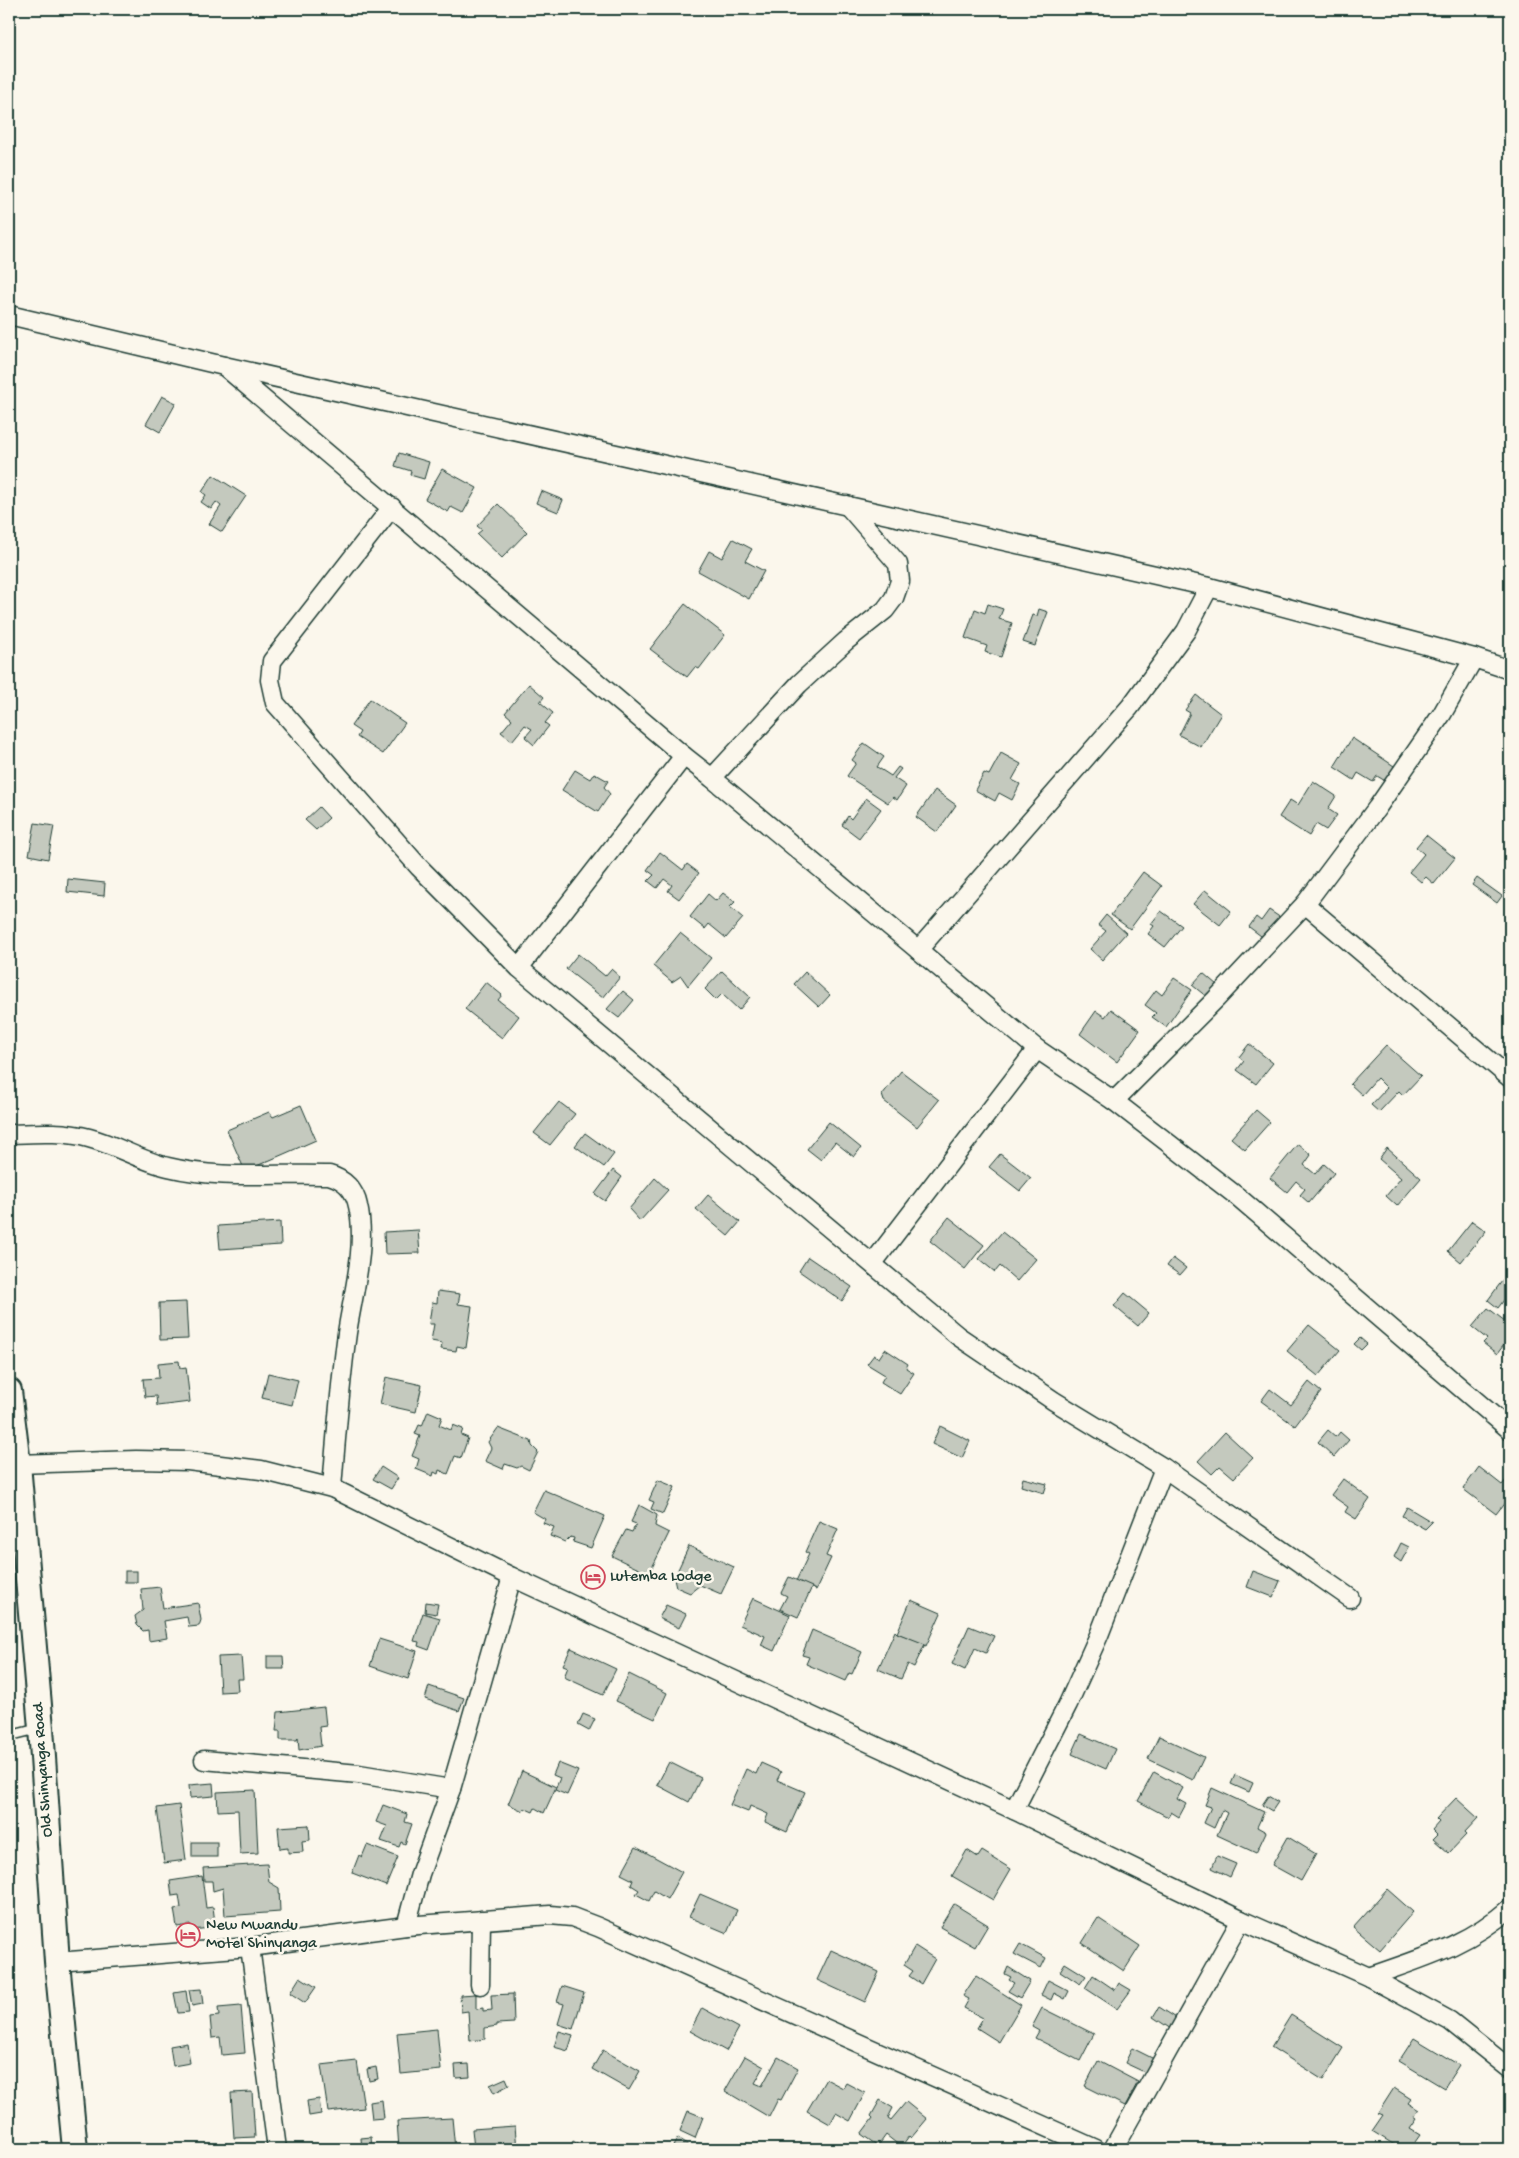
<svg xmlns="http://www.w3.org/2000/svg" width="1519" height="2158" font-family="'Gochi Hand',sans-serif">
<style>
.building{fill:#c4c9be;stroke:#1f3d34}
.lines{fill:none;stroke-linecap:round;stroke-linejoin:round}
.service-casing{stroke:#1f3d34;stroke-width:12}
.minor-casing{stroke:#1f3d34;stroke-width:21}
.secondary-casing{stroke:#1f3d34;stroke-width:28}
.service{stroke:#fbf7ec;stroke-width:9}
.minor{stroke:#fbf7ec;stroke-width:18}
.secondary{stroke:#fbf7ec;stroke-width:24}
.labels{text-anchor:middle;dominant-baseline:central;stroke-width:5;stroke-linejoin:round;paint-order:stroke}
.poi-label{font-size:16px;fill:#1f3d34;stroke:#fbf7ec;text-anchor:start}
.street-label{font-size:16px;fill:#1f3d34;stroke:#fbf7ec}
</style>
<rect width="100%" height="100%" fill="#fbf7ec"/>
<filter id="ink" filterUnits="userSpaceOnUse"><feTurbulence type="fractalNoise" baseFrequency=".02" numOctaves="2"/><feDisplacementMap in="SourceGraphic" scale="10" xChannelSelector="R" yChannelSelector="G"/><feConvolveMatrix kernelMatrix="1 2 1 2 8 2 1 2 1" color-interpolation-filters="sRGB"/></filter>
<g filter="url(#ink)">
<g class="building">
<path d="M162 396 176 403 160 432 146 424Z"/>
<path d="M399 453 429 462 424 479 410 475 411 471 395 466Z"/>
<path d="M442 469 477 488 463 513 451 507 448 512 425 499Z"/>
<path d="M213 475 246 496 222 532 209 524 221 506 216 502 211 509 201 502 206 495 202 492Z"/>
<path d="M541 491 563 500 558 512 536 503Z"/>
<path d="M498 504 527 532 502 558 477 534 482 530 477 526Z"/>
<path d="M733 539 752 549 745 561 764 571 749 599 698 571 709 551 722 558Z"/>
<path d="M685 604 725 635 699 669 695 667 687 677 650 649Z"/>
<path d="M988 604 1003 609 999 619 1012 623 1001 657 985 652 987 646 965 638 975 609 985 613Z"/>
<path d="M1039 609 1048 612 1035 646 1023 642 1033 615 1037 616Z"/>
<path d="M529 684 544 697 540 702 553 713 545 723 549 726 534 745 525 737 532 729 525 725 512 741 501 732 512 719 505 713Z"/>
<path d="M1196 695 1221 714 1201 747 1179 735 1190 713 1185 710Z"/>
<path d="M370 699 405 723 383 754 357 737 360 732 351 726Z"/>
<path d="M1352 738 1397 768 1387 782 1377 776 1373 782 1358 773 1354 780 1334 767Z"/>
<path d="M864 743 884 757 877 767 891 776 898 767 901 769 894 778 906 786 897 800 893 797 888 803 847 776 856 763 852 760Z"/>
<path d="M1001 753 1021 764 1012 780 1020 784 1012 800 999 793 995 801 975 790 984 773 989 775Z"/>
<path d="M575 770 590 779 594 773 608 781 604 787 610 794 598 812 562 790Z"/>
<path d="M1313 781 1336 796 1328 809 1337 815 1326 830 1316 824 1309 836 1279 817 1290 800 1298 805Z"/>
<path d="M935 790 956 805 937 832 916 817Z"/>
<path d="M866 798 881 809 859 838 842 825 848 816 851 819Z"/>
<path d="M319 807 329 818 316 830 305 820Z"/>
<path d="M35 823 54 826 48 859 29 855Z"/>
<path d="M1426 835 1455 858 1434 884 1426 877 1421 882 1409 872 1424 854 1416 847Z"/>
<path d="M660 852 683 870 687 864 699 873 679 899 668 891 672 885 664 879 657 888 648 881 654 875 647 870Z"/>
<path d="M1143 872 1162 886 1130 929 1111 915Z"/>
<path d="M1477 878 1502 896 1497 903 1472 885Z"/>
<path d="M68 879 105 883 104 896 67 892Z"/>
<path d="M1205 890 1231 911 1220 925 1193 904Z"/>
<path d="M723 893 735 902 730 907 743 918 726 938 709 924 705 929 690 917 708 894 716 901Z"/>
<path d="M1269 910 1281 918 1265 939 1249 927 1256 917 1261 921Z"/>
<path d="M1161 911 1182 926 1165 947 1148 934 1154 926 1151 924Z"/>
<path d="M1106 915 1126 933 1102 960 1090 949 1106 931 1098 925Z"/>
<path d="M680 933 711 958 688 986 681 976 672 982 653 966Z"/>
<path d="M578 954 605 976 611 969 620 977 603 998 566 969Z"/>
<path d="M722 971 750 997 739 1010 722 994 716 1000 705 989Z"/>
<path d="M805 972 830 995 819 1007 794 984Z"/>
<path d="M1203 973 1217 985 1207 997 1192 985Z"/>
<path d="M1174 978 1192 990 1166 1027 1152 1017 1156 1013 1145 1005 1156 990 1162 995Z"/>
<path d="M486 982 502 995 498 1000 519 1016 502 1038 465 1009Z"/>
<path d="M623 991 634 1000 619 1018 607 1009Z"/>
<path d="M1111 1009 1140 1030 1117 1062 1080 1034 1096 1011 1105 1017Z"/>
<path d="M1249 1044 1273 1063 1256 1084 1237 1070 1244 1061 1239 1057Z"/>
<path d="M1386 1045 1421 1076 1403 1095 1399 1091 1379 1112 1371 1105 1387 1088 1377 1078 1362 1095 1350 1084Z"/>
<path d="M901 1071 939 1100 917 1127 884 1101 882 1095Z"/>
<path d="M559 1102 575 1114 550 1145 534 1133Z"/>
<path d="M301 1105 316 1140 245 1171 227 1130 269 1112 273 1117Z"/>
<path d="M1256 1110 1270 1122 1245 1150 1231 1138Z"/>
<path d="M829 1122 861 1148 854 1157 835 1142 821 1160 807 1149Z"/>
<path d="M585 1133 614 1154 604 1167 575 1146Z"/>
<path d="M1298 1144 1311 1155 1304 1165 1315 1174 1324 1164 1334 1173 1309 1203 1300 1195 1305 1189 1296 1181 1287 1192 1270 1178Z"/>
<path d="M1387 1148 1421 1178 1397 1206 1386 1196 1401 1178 1379 1159Z"/>
<path d="M1000 1154 1031 1178 1020 1191 989 1167Z"/>
<path d="M613 1170 622 1177 605 1201 595 1194Z"/>
<path d="M655 1178 668 1190 640 1221 629 1209Z"/>
<path d="M708 1195 740 1222 728 1236 696 1209Z"/>
<path d="M949 1217 984 1245 965 1269 930 1241Z"/>
<path d="M1472 1221 1486 1231 1461 1262 1448 1251Z"/>
<path d="M280 1222 281 1245 220 1249 218 1226Z"/>
<path d="M418 1230 420 1253 385 1254 384 1232Z"/>
<path d="M1002 1232 1036 1259 1017 1281 1000 1266 995 1272 979 1259Z"/>
<path d="M808 1257 852 1287 842 1301 799 1271Z"/>
<path d="M1173 1258 1186 1268 1180 1275 1167 1266Z"/>
<path d="M1505 1277 1510 1281V1292L1498 1308 1488 1300Z"/>
<path d="M438 1291 460 1294 458 1304 472 1306 466 1348 457 1346 456 1351 441 1349 442 1343 431 1341 434 1324H429L432 1302 437 1303Z"/>
<path d="M1125 1293 1149 1313 1138 1326 1114 1306Z"/>
<path d="M186 1302 188 1339 160 1340 159 1303Z"/>
<path d="M1488 1308 1510 1325V1337L1497 1354 1483 1343 1487 1339 1472 1327Z"/>
<path d="M1309 1325 1340 1350 1318 1376 1287 1351Z"/>
<path d="M1360 1338 1367 1344 1361 1350 1354 1344Z"/>
<path d="M885 1349 908 1364 906 1368 914 1373 900 1394 881 1382 885 1375 867 1364 874 1355 879 1358Z"/>
<path d="M179 1361 180 1368 186 1367 190 1402 157 1406 156 1396 145 1397 143 1379 159 1378 158 1363Z"/>
<path d="M268 1373 298 1380 292 1405 262 1398Z"/>
<path d="M386 1377 422 1385 416 1412 380 1404Z"/>
<path d="M1309 1382 1321 1392 1295 1426 1261 1401 1270 1389 1291 1405Z"/>
<path d="M428 1411 442 1417 439 1425 451 1430 453 1425 463 1429 461 1435 468 1438 461 1458 455 1456 448 1474 439 1470 438 1474 434 1472 433 1476 416 1469 419 1459 412 1456 420 1436 415 1434 419 1425 422 1426Z"/>
<path d="M940 1426 970 1441 962 1458 932 1444Z"/>
<path d="M498 1428 531 1441 532 1446 538 1452 529 1470 521 1466 517 1468 505 1464 503 1469 485 1461 491 1448 488 1442Z"/>
<path d="M1328 1430 1336 1437 1340 1432 1349 1440 1334 1457 1318 1442Z"/>
<path d="M1225 1432 1253 1458 1234 1478 1220 1466 1212 1474 1198 1461Z"/>
<path d="M381 1467 398 1478 391 1489 373 1479Z"/>
<path d="M1479 1467 1502 1485 1508 1478 1510 1480V1496L1496 1514 1463 1489Z"/>
<path d="M1023 1478 1047 1484 1044 1493 1021 1486Z"/>
<path d="M1343 1479 1370 1499 1356 1519 1345 1512 1348 1507 1331 1495Z"/>
<path d="M658 1480 675 1487 663 1514 651 1509 654 1502 649 1500Z"/>
<path d="M544 1490 605 1516 591 1548 573 1542 574 1538 570 1537 565 1542 550 1536 554 1527 543 1523 545 1519 533 1512Z"/>
<path d="M639 1505 657 1515 655 1526 669 1533 649 1574 612 1556 626 1530 632 1532 636 1524 631 1522Z"/>
<path d="M1407 1507 1432 1522 1425 1529 1402 1516Z"/>
<path d="M819 1521 838 1529 826 1556 831 1558 816 1590 796 1581 809 1554 805 1552Z"/>
<path d="M1401 1543 1409 1547 1401 1562 1394 1557Z"/>
<path d="M689 1546 734 1567 721 1594 700 1585 690 1593 676 1587 674 1578Z"/>
<rect x="125" y="1571" width="12" height="11"/>
<path d="M1253 1571 1280 1581 1273 1597 1247 1587Z"/>
<path d="M789 1577 812 1587 798 1617 780 1609 787 1596 781 1593Z"/>
<path d="M160 1587 163 1608 198 1603 201 1620 199 1626 189 1627 187 1617 164 1621 167 1638 149 1641 148 1630 143 1631 137 1625 135 1616 143 1610 141 1589Z"/>
<path d="M753 1598 790 1615 774 1651 761 1645 765 1636 740 1625Z"/>
<path d="M911 1600 941 1613 926 1646 897 1633Z"/>
<path d="M426 1602 438 1604 436 1614 425 1612Z"/>
<path d="M666 1605 686 1614 679 1628 659 1618Z"/>
<path d="M423 1613 440 1618 429 1650 418 1646 419 1642 414 1641Z"/>
<path d="M969 1626 994 1636 986 1653 975 1648 965 1670 952 1664Z"/>
<path d="M812 1630 862 1652 852 1674 849 1673 845 1681 806 1664 809 1657 802 1655Z"/>
<path d="M895 1631 897 1633 925 1644 914 1667 908 1664 901 1679 878 1669Z"/>
<path d="M379 1639 417 1651 408 1679 370 1666Z"/>
<path d="M571 1648 616 1669 603 1695 564 1677 568 1667 563 1665Z"/>
<path d="M241 1656 243 1679H237L238 1691 220 1692 218 1657Z"/>
<path d="M267 1656H283L284 1669H267Z"/>
<path d="M629 1674 667 1693 655 1719 616 1701Z"/>
<path d="M429 1686 464 1698 459 1711 425 1699Z"/>
<path d="M324 1707 326 1726 319 1727 321 1746 299 1750 298 1737 297 1740H280V1731H276L278 1712Z"/>
<path d="M583 1714 595 1719 589 1731 578 1725Z"/>
<path d="M1081 1734 1115 1749 1106 1769 1072 1754Z"/>
<path d="M1159 1736 1204 1757 1193 1780 1148 1759Z"/>
<path d="M669 1762 701 1778 689 1802 657 1785Z"/>
<path d="M558 1763 578 1771 567 1795 555 1790 560 1778 553 1775Z"/>
<path d="M761 1763 781 1772 777 1780 805 1792 787 1832 765 1822 768 1814 750 1806 748 1812 730 1805 746 1769 756 1774Z"/>
<path d="M522 1771 556 1787 544 1813 535 1808 533 1812 524 1808 523 1811 508 1804Z"/>
<path d="M1154 1772 1183 1788 1177 1799 1186 1804 1179 1817 1171 1812 1168 1817 1138 1801Z"/>
<path d="M1235 1775 1253 1783 1249 1792 1231 1784Z"/>
<path d="M213 1783 214 1796 190 1798 189 1785Z"/>
<path d="M1212 1788 1264 1812 1257 1827 1266 1832 1256 1853 1217 1835 1227 1813 1222 1810 1214 1828 1204 1823 1211 1807 1205 1805Z"/>
<path d="M255 1790 258 1853 240 1854 238 1810 218 1811 217 1792Z"/>
<path d="M1268 1796 1278 1802 1272 1811 1262 1805Z"/>
<path d="M1456 1798 1478 1818 1464 1833 1466 1835 1449 1853 1433 1839 1437 1835 1432 1830 1439 1822 1436 1819Z"/>
<path d="M179 1805 186 1860 164 1863 157 1808Z"/>
<path d="M383 1805 407 1814 405 1822 412 1824 405 1844 401 1842 399 1847 381 1841 387 1826 376 1822Z"/>
<path d="M309 1825 310 1840 302 1841 303 1852 288 1853V1848L280 1849 278 1827Z"/>
<path d="M1288 1837 1316 1854 1301 1881 1272 1865Z"/>
<rect x="192" y="1842" width="25" height="15"/>
<path d="M367 1845 398 1857 386 1886 352 1873 359 1855 362 1857Z"/>
<path d="M636 1847 682 1872 667 1899 654 1891 649 1901 636 1894 639 1890 631 1885 633 1880 621 1874Z"/>
<path d="M967 1850 978 1857 982 1851 1011 1869 993 1900 952 1876Z"/>
<path d="M1217 1856 1236 1864 1230 1877 1212 1868Z"/>
<path d="M267 1864 269 1882 279 1888 280 1912 225 1916 223 1888 213 1891 212 1881H204L203 1868Z"/>
<path d="M202 1876 206 1908 213 1907 215 1923 210 1924 211 1928 191 1930 190 1925 177 1927 174 1909 181 1908 179 1895 172 1896 170 1881Z"/>
<path d="M1387 1889 1413 1912 1380 1950 1353 1927Z"/>
<path d="M700 1894 737 1910 727 1933 689 1917Z"/>
<path d="M954 1904 988 1925 975 1947 940 1927Z"/>
<path d="M1098 1918 1140 1946 1124 1971 1082 1943Z"/>
<path d="M1020 1944 1046 1958 1041 1968 1014 1954Z"/>
<path d="M915 1946 935 1959 921 1984 909 1976 913 1971 904 1965Z"/>
<path d="M831 1950 879 1972 865 2002 817 1980Z"/>
<path d="M1065 1963 1086 1976 1080 1984 1060 1971Z"/>
<path d="M1008 1967 1030 1981 1020 1998 1008 1991 1014 1983 1009 1980 1011 1977 1005 1974Z"/>
<path d="M1093 1975 1115 1990 1119 1983 1131 1990 1117 2009 1085 1988Z"/>
<path d="M976 1976 1021 2005 999 2042 977 2028 983 2018 964 2008 969 1999 963 1996Z"/>
<path d="M300 1977 316 1987 305 2003 290 1993Z"/>
<path d="M1048 1980 1069 1991 1065 1999 1054 1993 1051 2000 1041 1995Z"/>
<path d="M562 1986 584 1993 573 2029 558 2024 564 2004 557 2002Z"/>
<path d="M201 1989 203 2004 192 2006 189 1990Z"/>
<path d="M186 1991 189 2012 178 2013 174 1993Z"/>
<path d="M476 1994V2009L483 2008V2011L492 2010 491 1995 513 1994 514 2023 497 2024V2026L485 2028V2039L470 2041 468 2011 461 2012 460 1995Z"/>
<path d="M241 2006 245 2053 222 2055 220 2037 212 2038 210 2017 219 2016 218 2008Z"/>
<path d="M1159 2007 1181 2021 1174 2031 1153 2017Z"/>
<path d="M702 2008 739 2028 726 2051 690 2031Z"/>
<path d="M1042 2008 1094 2034 1080 2061 1035 2038 1039 2031 1032 2027Z"/>
<path d="M1291 2015 1343 2048 1323 2080 1271 2047Z"/>
<path d="M437 2029 441 2070 401 2074 397 2033Z"/>
<path d="M559 2031 573 2035 568 2051 554 2047Z"/>
<path d="M1414 2038 1459 2065 1444 2088 1399 2061Z"/>
<path d="M187 2043 190 2063 173 2066 170 2046Z"/>
<path d="M1132 2048 1162 2063 1155 2077 1125 2063Z"/>
<path d="M603 2050 640 2071 629 2090 592 2069Z"/>
<path d="M745 2056 764 2067 755 2083 762 2086 778 2057 798 2068 781 2100 778 2099 769 2117 725 2091Z"/>
<path d="M357 2061 364 2108 328 2112 321 2065Z"/>
<path d="M1098 2061 1138 2082 1125 2106 1085 2086Z"/>
<path d="M469 2064 470 2077 456 2078 455 2065Z"/>
<path d="M376 2067 378 2079 369 2081 367 2069Z"/>
<path d="M506 2078 509 2085 494 2093 490 2085Z"/>
<path d="M826 2079 843 2088 846 2083 865 2093 850 2121 836 2113 830 2124 807 2111Z"/>
<path d="M1394 2088 1411 2099 1408 2103 1419 2110 1414 2117 1417 2119 1410 2129 1420 2135 1410 2149H1401L1372 2131 1383 2115 1378 2113Z"/>
<path d="M252 2092 255 2137 234 2138 231 2093Z"/>
<path d="M319 2099 321 2114 309 2116 307 2101Z"/>
<path d="M382 2100 384 2118 372 2119 370 2102Z"/>
<path d="M880 2100 893 2108 888 2118 891 2120 906 2102 927 2119 911 2138 909 2136 901 2147 886 2135 878 2146 861 2134 873 2118 871 2116Z"/>
<path d="M688 2111 703 2117 695 2138 680 2131Z"/>
<path d="M452 2118 455 2149H399L397 2121Z"/>
<path d="M515 2126 517 2149H474L472 2129Z"/>
<path d="M371 2137 372 2149H362L361 2138Z"/>
<path d="M678 2138 688 2144 685 2149H678L673 2146Z"/>
<path d="M573 2141 587 2149H569Z"/>
</g>
<g class="lines">
<g class="service-casing">
<path id="service" d="M9 1736 41 1728"/>
</g>
<g class="minor-casing">
<g id="minor">
<path d="M9 315 224 366 1209 587 1474 658 1510 670"/>
<path d="M224 366 684 756 712 778 1037 1049 1114 1101 1238 1197 1510 1430"/>
<path d="M392 507 272 661 270 680 275 703 419 867 519 968 958 1336 1054 1401 1164 1468 1350 1598"/>
<path d="M712 778 799 684 846 641 885 610 894 598 900 581 898 564 847 505"/>
<path d="M1305 904 1510 1078"/>
<path d="M918 950 1130 707 1186 631 1209 587"/>
<path d="M519 968 684 756"/>
<path d="M1114 1101 1216 999 1305 904 1377 808 1442 714 1474 658"/>
<path d="M9 1134C36 1133 63 1131 89 1138 116 1145 141 1161 168 1167 221 1180 275 1173 329 1175 344 1179 355 1190 358 1206 367 1245 353 1294 347 1333 340 1385 336 1437 332 1488"/>
<path d="M873 1263 1037 1049"/>
<path d="M18 1464 136 1460 188 1461 261 1470 332 1488 512 1577 1014 1810 1241 1920 1369 1977 1450 2021 1510 2069"/>
<path d="M204 1760 359 1774 451 1789"/>
<path d="M1014 1810 1068 1704 1099 1635 1164 1468"/>
<path d="M406 1926 420 1874 451 1789 512 1577"/>
<path d="M250 1947 277 2149"/>
<path d="M57 1962 250 1947 406 1926 550 1915 572 1917 598 1927 1096 2149"/>
<path d="M1369 1977C1422 1958 1467 1946 1510 1908"/>
<path d="M480 1985 481 1920"/>
<path d="M1113 2149 1241 1920"/>
</g>
</g>
<g class="secondary-casing">
<path id="secondary" d="M9 1391 18 1464 41 1728 57 1962 75 2149"/>
</g>
<use href="#service" class="service"/>
<use href="#minor" class="minor"/>
<use href="#secondary" class="secondary"/>
</g>
</g>
<defs>
<g id="hotel-ring" transform="scale(1.25)"><circle r="9.5" fill="#fbf7ec" stroke="#d1495b" stroke-width="1.5"/><path d="M-6-4.5h1.5V1H6V5H4.5V3h-9V5H-6ZM-4 0a1.8 1.8 0 1 1 3.6 0ZM.5 0V-2.5h3Q6-2.5 6 0Z" fill="#d1495b"/></g>
</defs>
<g fill-rule="evenodd">
<use href="#hotel-ring" x="593" y="1577"/>
<use href="#hotel-ring" x="188" y="1935"/>
</g>
<g class="labels">
<g class="poi-label">
<text x="610" y="1577">Lutemba Lodge</text>
<text x="206" y="1926">New Mwandu<tspan x="206" dy="18">Motel Shinyanga</tspan></text>
</g>
<g class="street-label">
<text transform="translate(44 1770) rotate(-94)">Old Shinyanga Road</text>
</g>
</g>
<rect width="1519" height="2158" fill="none" stroke="#fbf7ec" stroke-width="30"/>
<rect x="15" y="15" width="1489" height="2128" fill="none" stroke="#1f3d34" stroke-width="2" filter="url(#ink)"/>
</svg>
